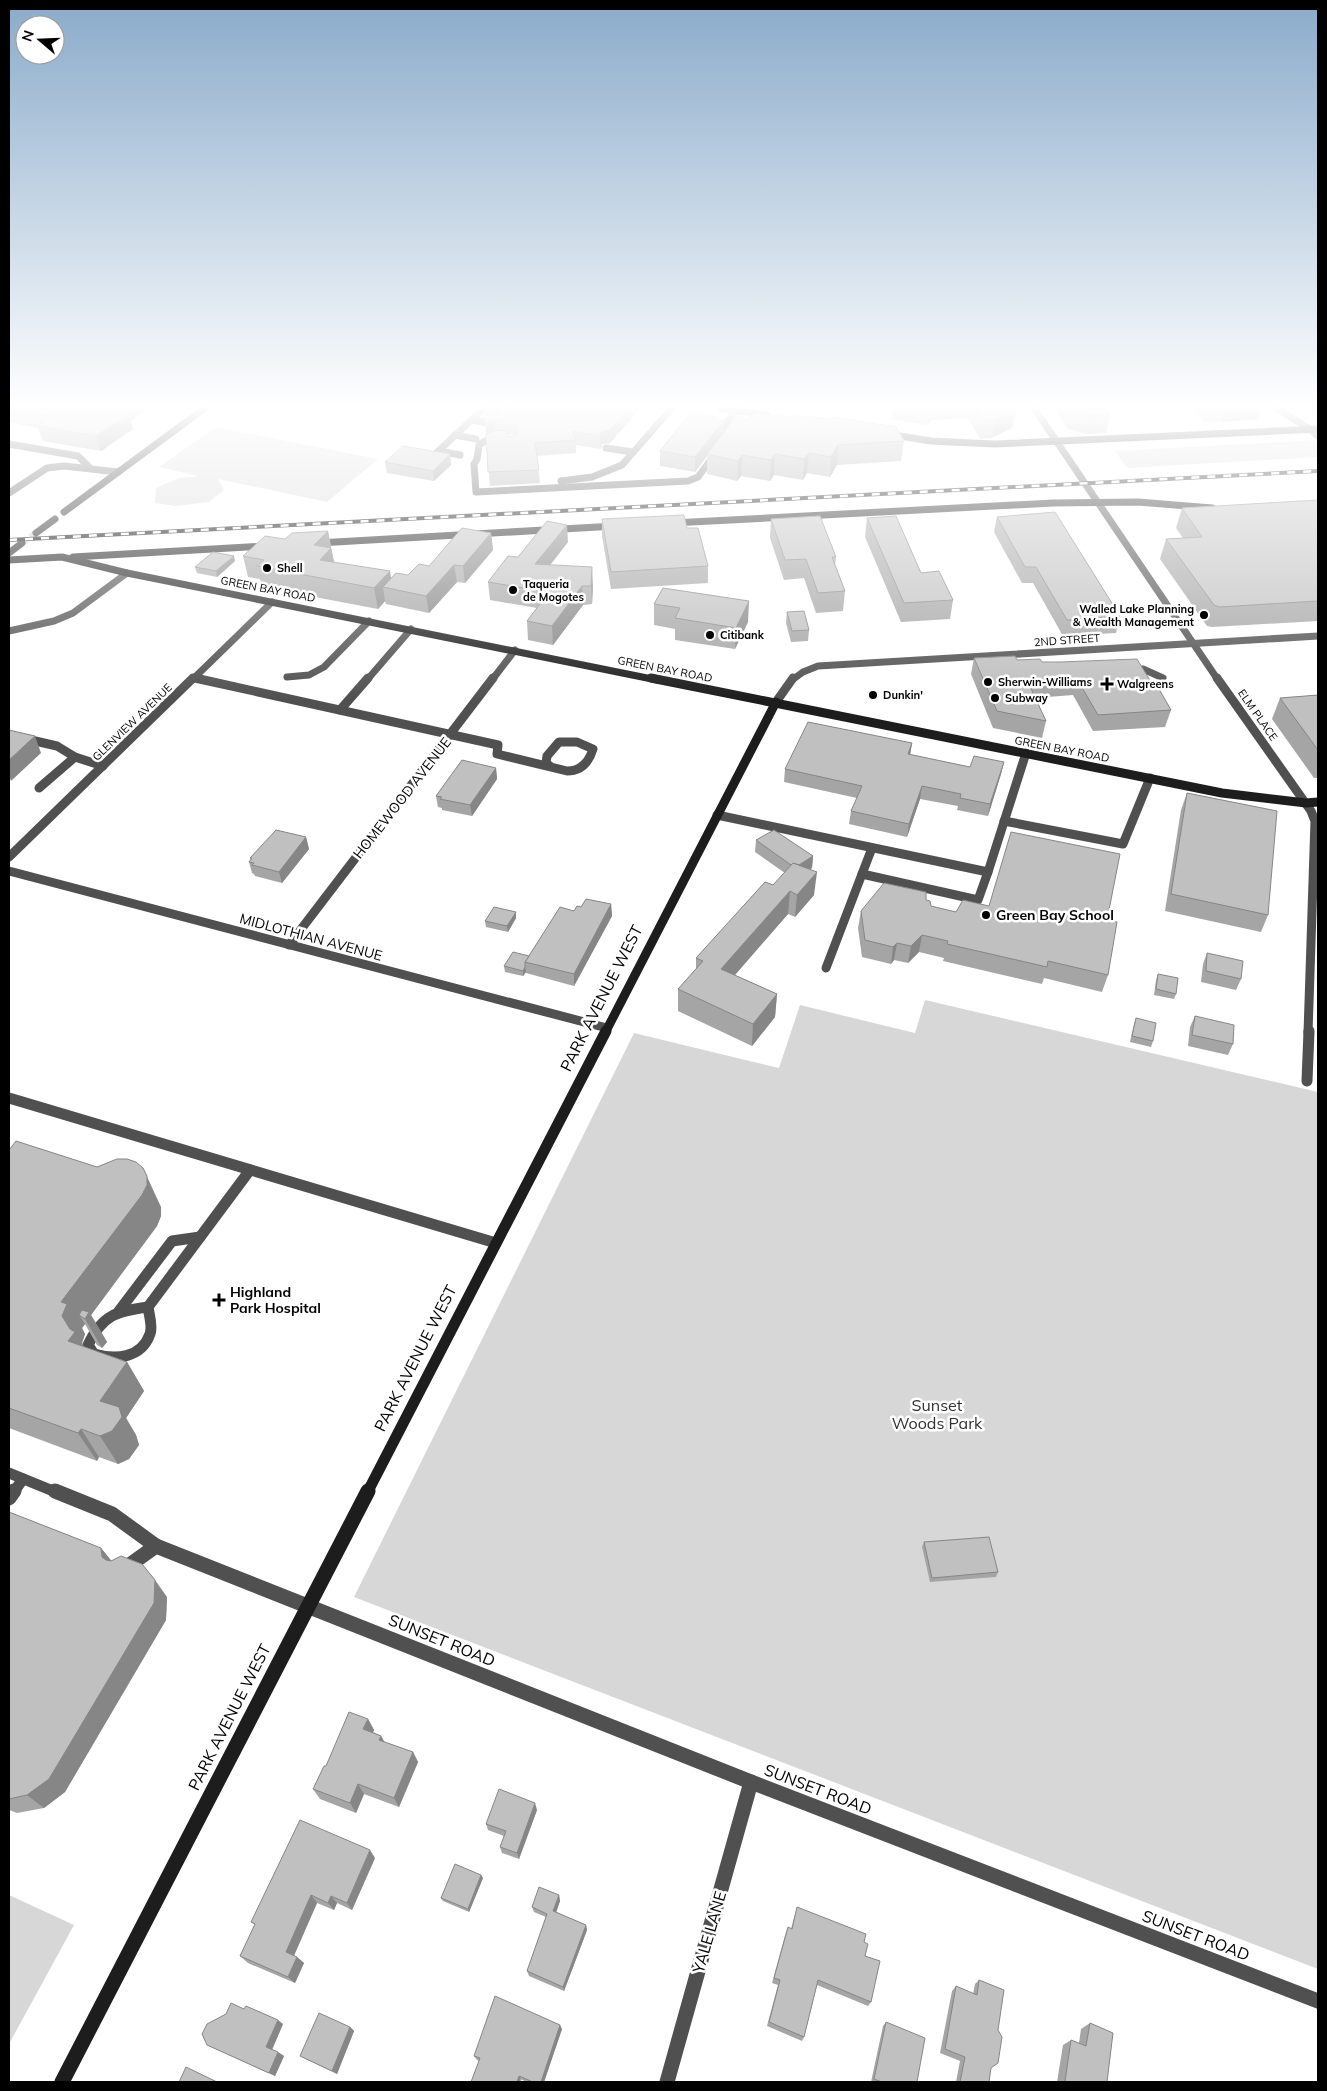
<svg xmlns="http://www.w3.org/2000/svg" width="1327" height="2091" font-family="Mulish,sans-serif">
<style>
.green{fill:#d7d7d7}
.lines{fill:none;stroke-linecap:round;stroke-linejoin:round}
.secondary-tunnel{stroke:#d9d9d9;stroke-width:7;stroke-dasharray:7 3;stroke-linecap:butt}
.lane-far3{stroke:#505050;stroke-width:7}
.lane-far2{stroke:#505050;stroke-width:9}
.lane-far1{stroke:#505050;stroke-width:11}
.lane{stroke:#505050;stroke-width:15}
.street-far3{stroke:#505050;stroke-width:7}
.street-far2{stroke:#505050;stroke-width:9}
.street-far1{stroke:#505050;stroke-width:11}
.street{stroke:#505050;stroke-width:15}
.secondary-far3{stroke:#1d1d1d;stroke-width:7}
.secondary-far2{stroke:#1d1d1d;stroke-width:9}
.secondary-far1{stroke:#1d1d1d;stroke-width:11}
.secondary{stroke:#1d1d1d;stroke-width:15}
.rail-casing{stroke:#000;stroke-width:4}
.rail{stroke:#fff;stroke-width:2.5;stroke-dasharray:8;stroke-linecap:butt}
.wall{fill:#a5a5a5;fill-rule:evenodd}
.shaded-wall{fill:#868686}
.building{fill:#c0c0c0;stroke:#868686}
.poi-dot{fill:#000;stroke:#fff;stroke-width:2}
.labels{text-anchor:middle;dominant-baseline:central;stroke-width:5;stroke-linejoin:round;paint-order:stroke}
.far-poi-label{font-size:11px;font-weight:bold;fill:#000;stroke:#fff;text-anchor:start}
.far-street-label{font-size:11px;fill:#000;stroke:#fff}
.street-label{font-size:14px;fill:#000;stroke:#fff}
.poi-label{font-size:14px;font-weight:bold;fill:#000;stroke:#fff;text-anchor:start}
.near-street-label{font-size:16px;fill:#000;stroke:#fff}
.near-park-label{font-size:16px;fill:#2e2e2e;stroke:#fff}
</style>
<rect width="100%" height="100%" fill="#fff"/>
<g class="green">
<path d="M216 427 378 459 327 502 218 479 224 490 209 502 175 506 155 503 156 488 179 478 198 476 159 467Z"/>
<path d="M1318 440V457L1127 468 1115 451Z"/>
<path d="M925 1000 1318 1092V1969L354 1597 634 1033 779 1068 800 1005 915 1033Z"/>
<path d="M9 1895 74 1925 9 2044Z"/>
</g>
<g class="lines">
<path class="secondary-tunnel" d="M22 543 36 533"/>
<g class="lane-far3">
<path d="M471 420 495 424 511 408"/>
<path d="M1310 429 1318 436"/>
<path d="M720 431 736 410"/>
<path d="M455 435 476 439"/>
<path d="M500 438 485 441 479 445 477 459 474 464 476 492 688 481 698 477 715 454"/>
<path d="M9 444 78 456 89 467"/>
<path d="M606 448 633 452"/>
<path d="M439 451 460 455"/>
<path d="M432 457 484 408"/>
<path d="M561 481 592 477 622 465 672 408"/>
<path d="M9 493 47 468 64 466 118 472"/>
<path d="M9 631 54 621 73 613 127 573"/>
<path d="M1131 670 1143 669 1163 678"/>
<path d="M287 677 309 675 324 667 369 621"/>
<path d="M194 678 201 680"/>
<path d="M367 680 411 629"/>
</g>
<g class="lane-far2">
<path d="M195 678 498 745 497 754 567 771C581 771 589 762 593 749L577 742H559L547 756 546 763 550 766"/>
<path d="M340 710 368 678"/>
<path d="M9 735 57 746 75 757 103 766"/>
<path d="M39 788 75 757"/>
<path d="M717 815 988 872 1026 753"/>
<path d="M1004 821 1123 844 1150 778"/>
<path d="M872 848 862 874 978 900 988 872"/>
<path d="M826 968 862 874"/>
</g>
<g class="lane-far1">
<path d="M9 1098 496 1243"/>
<path d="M148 1307C149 1314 153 1327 150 1334 141 1359 115 1360 94 1354L88 1345C102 1315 117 1311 148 1307Z"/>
<path d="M148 1307 250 1170"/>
<path d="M119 1311 172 1241 200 1237"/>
<path d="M13 1493 23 1479"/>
</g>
<g class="lane">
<path d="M9 1498 14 1491"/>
<path d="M124 1569 156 1546"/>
</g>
<g class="street-far3">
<path d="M1034 408 1218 680"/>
<path d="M1276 408 1310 429"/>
<path d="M192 680 272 602"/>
<path d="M492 680 515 650"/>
<path d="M792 680 803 672 818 666 1318 636"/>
</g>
<g class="street-far2">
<path d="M1217 678 1311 811 1315 821 1308 1033"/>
<path d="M776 702 793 678"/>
<path d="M9 857 193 678"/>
<path d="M9 871 607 1028"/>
<path d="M289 945 493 678"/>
</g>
<g class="street-far1">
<path d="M1307 1081 1309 1031"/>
<path d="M9 1473 58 1493"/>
</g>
<g class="street">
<path d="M55 1491 112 1514 156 1546 751 1782 1318 2001"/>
<path d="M667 2082 751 1782"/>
</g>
<g class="secondary-far3">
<path d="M720 408 767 415"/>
<path d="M888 434 931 441 995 444 1318 429"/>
<path d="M64 512 205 408"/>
<path d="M672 523 1053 503 1138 502 1212 508"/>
<path d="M36 533 55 519"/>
<path d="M318 543 615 526"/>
<path d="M9 553 22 543"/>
<path d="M73 557 266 546"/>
<path d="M9 560 62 557 127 573 657 680"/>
</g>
<g class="secondary-far2">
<path d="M651 678 1222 793 1306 803 1318 802"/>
<path d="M605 1033 776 702"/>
</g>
<path class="secondary-far1" d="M367 1493 606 1031"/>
<path class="secondary" d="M62 2082 368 1491"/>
<g class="rail-casing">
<path id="rail" d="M9 540 1318 471"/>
</g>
<use href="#rail" class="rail"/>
</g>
<g class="wall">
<path d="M9 408H149L131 421 133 429 101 451 43 441 38 428 9 422Z"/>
<path d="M484 408H637V412L610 443 602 444 601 449 576 445V453L537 456 540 483 490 486ZM508 434 514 435 512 437 509 436Z"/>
<path d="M893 408H1015L1016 410 1012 428 991 438 980 439 968 418 931 420 928 425 891 419Z"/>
<path d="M1054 408H1105L1110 415 1106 433 1086 434 1068 429Z"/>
<path d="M1193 408H1262L1258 419 1222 422 1221 421 1205 422Z"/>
<path d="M1306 408H1318V413Z"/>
<path d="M724 420V433L746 420 904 441 901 461 837 465 830 477 807 473 803 480 774 475 770 481 741 476 737 481 707 474V456L695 472 660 466V451L719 421Z"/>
<path d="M450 454 451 465 434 481 387 473 385 462Z"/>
<path d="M1318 500V621L1212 627 1207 626 1160 559 1166 539 1183 538 1176 528 1182 508Z"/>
<path d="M997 517 1120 616 1116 633 1063 636 1033 583H1022L994 532Z"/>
<path d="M867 518 921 573 953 600 950 619 901 622 865 537Z"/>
<path d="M602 519 687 528 708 566V583L611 589 602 536Z"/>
<path d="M771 519 836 557 835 566 845 591 843 611 816 613 804 578 784 580 770 538Z"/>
<path d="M328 531 334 562 391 578 408 575 429 566 491 533 493 550 465 583 457 582 429 613 386 604 385 601 378 609 262 587 260 579 248 577 243 556 285 539Z"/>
<path d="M568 542 550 565 593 586 592 604 583 605 553 645 528 640 527 621 537 608 490 600 488 582 518 557Z"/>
<path d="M235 561 217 577 197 573 195 567Z"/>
<path d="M663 588 748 622 735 649 675 640V629L654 625V604Z"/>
<path d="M787 612 809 630 808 641 791 642 786 623Z"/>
<path d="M974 658 1042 662 1151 682 1171 710 1165 727 1093 731 1073 695 1035 698 1046 721 1042 738 993 728 971 674Z"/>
<path d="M1318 695V778H1314L1272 719 1280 698Z"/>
<path d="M912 743 910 755 970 767 1004 762 1001 774 988 816 957 810 958 806 920 799 907 837 849 824 851 811 857 798 784 782 785 769Z"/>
<path d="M496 768 497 779 472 816 442 810V808L438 807 436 796Z"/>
<path d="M1187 793 1268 915 1261 932 1165 911 1181 810Z"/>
<path d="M306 837 309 849 282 883 255 876 254 874 252 873 249 862 251 860 250 858Z"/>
<path d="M756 840 813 856 812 868 809 869 814 895 795 917 788 914 735 975 777 994 775 1017 752 1046 678 1011V989L696 969V958L773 885 785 873 755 852Z"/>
<path d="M926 900 931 906 956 912 989 906 1107 920 1108 975 1102 992 1044 978 1042 984 943 961 944 958 919 952 908 963 894 960 891 964 862 957 858 928 861 911Z"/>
<path d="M611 904 612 916 574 986 526 973V972L523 976 505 972 504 966 529 956 574 911 581 907Z"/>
<path d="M516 918 508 932 486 927 485 921Z"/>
<path d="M1207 953 1241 979 1236 990 1201 982 1203 964Z"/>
<path d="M1158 974 1176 994 1174 999 1154 995 1156 980Z"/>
<path d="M1195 1016 1233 1044 1228 1055 1188 1046 1190 1027Z"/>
<path d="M1136 1018 1153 1041 1151 1047 1130 1042 1134 1024Z"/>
<path d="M9 1150 161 1207V1216L157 1226 91 1315 107 1342 102 1348 97 1345 85 1324 82 1328 85 1334 82 1343 84 1347 127 1362 144 1391 126 1418 136 1435 139 1445 129 1459 118 1464 99 1457 97 1461 9 1428Z"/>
<path d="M9 1512 101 1548 111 1561 167 1597 166 1620 65 1792 44 1808 17 1813 9 1810Z"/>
<path d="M924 1542 998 1572 996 1577 930 1582 922 1547Z"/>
<path d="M368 1719 374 1730 373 1732 381 1736 384 1742 413 1752 418 1762 399 1807 364 1794 356 1813 320 1799 313 1789 326 1766Z"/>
<path d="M537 1810 519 1859 502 1853 500 1847 504 1836 488 1830 486 1824Z"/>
<path d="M375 1858 352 1910 337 1903 334 1910 317 1903 294 1955 304 1963 295 1983 248 1963 240 1956 255 1925 251 1922Z"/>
<path d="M483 1878 469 1912 443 1901 441 1898Z"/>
<path d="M559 1895 560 1901 556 1912 586 1925 587 1930 564 1991 529 1976 527 1971 546 1917 534 1912 532 1907Z"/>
<path d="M797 1907 864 1942 871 2002 868 2006 817 1985 804 2037 802 2041 767 2026 778 1985 772 1983 786 1932 788 1927 791 1929Z"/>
<path d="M979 1980 991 2068 989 2082H956L960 2061 940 2053 952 1991 956 1986 973 1994 975 1984Z"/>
<path d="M244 2009 283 2024 272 2049 284 2056 275 2076 207 2045Z"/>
<path d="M886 2022 917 2082H871L883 2026Z"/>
<path d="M1090 2023 1107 2082H1057L1063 2045 1071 2040 1079 2043 1081 2029Z"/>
<path d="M350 2027 354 2031 337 2074 306 2059 300 2056Z"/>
<path d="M562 2029 544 2082H527L477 2060 474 2056Z"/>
</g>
<g class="shaded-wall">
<path d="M124 408H149L131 421 133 429 101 451 96 436 118 412Z"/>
<path d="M492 408H504L493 418Z"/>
<path d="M629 408H637V412L610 443 602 444 601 449 600 436 602 431Z"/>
<path d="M930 408H933L931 420 928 425Z"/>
<path d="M1226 408H1262L1258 419 1222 422Z"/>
<path d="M1016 410 1012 428 991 438 995 420Z"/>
<path d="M494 419 495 433 487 436 485 423Z"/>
<path d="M724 420V435L707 454V456L695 472V457Z"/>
<path d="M838 445 837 465 830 477 831 457Z"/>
<path d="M809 453 807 473 803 480 804 459Z"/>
<path d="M450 454 451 465 434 481 433 471Z"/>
<path d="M775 454 774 475 770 481 771 460Z"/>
<path d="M742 455 741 476 737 481 738 461Z"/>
<path d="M567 525 568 542 536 583 535 564Z"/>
<path d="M328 531 335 568 325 579 314 545Z"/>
<path d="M491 533 493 550 465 583 463 566Z"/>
<path d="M234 556 235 561 217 577 216 571Z"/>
<path d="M454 565 457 582 429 613 426 596Z"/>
<path d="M592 567 593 586 592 604 591 586Z"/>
<path d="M390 571 393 589 383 587 385 601 378 609 374 588Z"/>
<path d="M582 586 583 605 553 645 552 626Z"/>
<path d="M749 601 748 622 735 649 736 628Z"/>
<path d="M35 736 41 753 11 781 9 775V760Z"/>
<path d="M912 743 910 755 908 754Z"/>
<path d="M1004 762 1001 774 988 816 990 804Z"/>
<path d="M496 768 497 779 472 816 470 805Z"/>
<path d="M922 786 920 799 907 837 909 824Z"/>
<path d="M306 837 309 849 282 883 279 872Z"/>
<path d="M813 856 812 868 793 879 794 868Z"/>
<path d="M817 872 814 895 795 917 797 895Z"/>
<path d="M790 891 788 914 720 992 721 969Z"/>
<path d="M611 904 612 916 574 986V974Z"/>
<path d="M516 912V918L508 932 507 926Z"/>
<path d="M922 935 919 952 908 963 911 946Z"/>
<path d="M897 943 894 960 891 964 893 947Z"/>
<path d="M525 967 526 972 523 976V971Z"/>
<path d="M777 994 775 1017 752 1046 753 1024Z"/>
<path d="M143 1168 161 1207V1216L157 1226 91 1315 107 1342 102 1348 85 1319 79 1315 85 1324 82 1328 85 1334 82 1343 93 1361 68 1341 62 1316 61 1302Z"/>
<path d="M127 1362 144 1391 126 1418 136 1435 139 1445 129 1459 118 1464 100 1436V1401Z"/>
<path d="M81 1429 99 1457 97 1461 78 1433Z"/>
<path d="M101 1548 115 1565V1574L102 1557Z"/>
<path d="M155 1580 167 1597 166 1620 65 1792 44 1808 27 1795Z"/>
<path d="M368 1719 374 1730 369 1740 363 1729Z"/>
<path d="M381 1736 387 1746 379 1740Z"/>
<path d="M413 1752 418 1762 399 1807 394 1798Z"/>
<path d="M358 1784 364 1794 356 1813 350 1803Z"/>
<path d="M535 1803 537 1810 519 1859 517 1853Z"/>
<path d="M370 1850 375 1858 352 1910 347 1903Z"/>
<path d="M481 1875 483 1878 469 1912 468 1909Z"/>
<path d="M311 1895 317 1903 293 1958 286 1952Z"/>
<path d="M559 1895 560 1901 555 1916 553 1911Z"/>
<path d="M331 1896 337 1903 334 1910 328 1903Z"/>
<path d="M586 1925 587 1930 564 1991 563 1987Z"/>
<path d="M297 1957 304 1963 295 1983 288 1977Z"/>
<path d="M278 2020 283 2024 272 2050 266 2047Z"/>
<path d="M560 2025 562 2029 544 2082H541Z"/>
<path d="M350 2027 354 2031 337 2074 332 2071Z"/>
<path d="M278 2052 284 2056 275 2076 269 2073Z"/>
<path d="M519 2076 521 2080 520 2082H517Z"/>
</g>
<g class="building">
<path d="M9 408H124L118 412 128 414 96 436 38 426 52 416Z"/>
<path d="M504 408H629L610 430 602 431 600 436 573 431 576 440 535 443 539 470 488 472 486 434 495 430 507 431 509 436 512 437 517 434V427L512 421 494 419 485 423V415H497Z"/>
<path d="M976 408H1015L1016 410 995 420H983Z"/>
<path d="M1070 408H1105L1110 415 1090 416 1072 410Z"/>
<path d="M691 412 715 416 719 421 724 420 695 457 660 451Z"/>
<path d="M755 413 776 416 777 414 792 417 793 415 831 419 833 417 896 427 904 441 838 445 831 457 809 453 804 459 775 454 771 460 742 455 738 461 707 454 738 414 746 420Z"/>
<path d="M403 446 450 454 433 471 385 462Z"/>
<path d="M1318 500V601L1219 607 1214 605 1166 539 1202 537 1182 508Z"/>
<path d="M1055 512 1120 616 1067 620 1036 567H1025L997 517Z"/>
<path d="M684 515 687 528H698L708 566 611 572 602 519Z"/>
<path d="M820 516 836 557H832L845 591 818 593 806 559 785 560 771 519Z"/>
<path d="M896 516 921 573 939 571 953 600 904 603 867 518Z"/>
<path d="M547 521 567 525 535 564 592 567 591 586H582L552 626 527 621 549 592 488 582 508 556 518 557Z"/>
<path d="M462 528 491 533 463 566 454 565 426 596 383 587 396 573 408 575 419 564 429 566Z"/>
<path d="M328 531 314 545 331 548 320 560 390 571 374 588 257 566 264 560 243 556 265 536 285 539 292 533Z"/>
<path d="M213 552 234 556 216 571 195 567Z"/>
<path d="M663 588 749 601 736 628 675 618 680 608 654 604Z"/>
<path d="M804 611 809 630 792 631 787 612Z"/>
<path d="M1015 656 1017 660 1040 659 1042 662H1060L1137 659 1151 682H1155L1171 710 1098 715 1077 679 1028 682 1046 721 997 711 974 658Z"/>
<path d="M1318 695V750L1280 698Z"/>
<path d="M808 722 912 743 908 754 970 767 974 756 1004 762 990 804 960 798 961 794 922 786 909 824 851 811 862 786 785 769Z"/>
<path d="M9 730 35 736 9 760Z"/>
<path d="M462 760 496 768 470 805 440 799 442 797 436 796Z"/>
<path d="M1187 793 1277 811 1268 915 1171 894Z"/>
<path d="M276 830 306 837 279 872 252 865 254 863 249 862 252 858H250Z"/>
<path d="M774 830 813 856 799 865 793 863 791 865 756 840Z"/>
<path d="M1011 832 1120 854 1107 920 1117 922 1108 975 1048 961 1047 967 947 944 948 941 922 935 911 946 897 943 893 947 865 940 861 911 884 883 926 892V900L930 901 931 906 956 912 963 900 989 906Z"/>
<path d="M793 863 817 872 797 895 790 891 721 969 777 994 753 1024 678 989 703 961 696 958 765 882 773 885Z"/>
<path d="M586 899 611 904 574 974 525 962 560 907 574 911 577 906 581 907Z"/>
<path d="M494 907 516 912 507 926 485 921Z"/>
<path d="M513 952 529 956 525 962V967L523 971 504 966Z"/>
<path d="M1207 953 1243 961 1241 979 1206 971Z"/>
<path d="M1158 974 1178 978 1176 994 1156 989Z"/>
<path d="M1195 1016 1234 1025 1233 1044 1192 1035Z"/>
<path d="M1136 1018 1156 1023 1153 1041 1132 1036Z"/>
<path d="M16 1141 97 1167 117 1159H127L136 1162 143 1168 147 1176V1185L142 1195 61 1302 67 1304 62 1316 70 1329 75 1332 68 1341 127 1362 100 1401 119 1407 122 1417 112 1431 100 1436 81 1429 78 1433 9 1408V1150Z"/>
<path d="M82 1310 89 1312 85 1319 79 1315Z"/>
<path d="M9 1512 101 1548 102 1557 106 1560 111 1561 121 1556 142 1564 155 1580 154 1603 49 1779 27 1795 9 1799Z"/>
<path d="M989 1537 998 1572 932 1578 924 1542Z"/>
<path d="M349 1712 368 1719 363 1729 381 1736 379 1740 413 1752 394 1798 358 1784 350 1803 313 1789 324 1766H326Z"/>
<path d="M499 1789 535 1803 517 1853 500 1847 506 1831 486 1824Z"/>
<path d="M300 1820 370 1850 347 1903 331 1896 328 1903 311 1895 286 1952 297 1957 288 1977 240 1956 255 1924 251 1922Z"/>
<path d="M455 1864 481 1875 468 1909 441 1898Z"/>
<path d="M539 1887 559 1895 553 1911 586 1925 563 1987 527 1971 547 1914 532 1907Z"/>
<path d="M797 1907 866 1934 864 1942 868 1944 865 1956 880 1961 871 2002 818 1980 804 2037 769 2022 780 1980 774 1978 788 1927 792 1929Z"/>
<path d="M979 1980 1004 1990 998 2030 1002 2037 998 2063 991 2068 989 2082H960L965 2057 945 2049 956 1986 977 1995Z"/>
<path d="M495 1996 560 2025 541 2082H533L519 2076 517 2082H471L480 2058 474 2056Z"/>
<path d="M231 2003 244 2009 246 2006 278 2020 266 2047 278 2052 269 2073 207 2045 202 2034 207 2024 226 2014Z"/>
<path d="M319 2013 350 2027 332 2071 300 2056Z"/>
<path d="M886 2022 925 2038 917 2082H882L874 2079Z"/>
<path d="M1090 2023 1113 2033 1107 2082H1068L1065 2081 1071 2040 1086 2046Z"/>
<path d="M186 2067 217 2082H179Z"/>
</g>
<linearGradient id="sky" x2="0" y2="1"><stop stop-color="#8aabca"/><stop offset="0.58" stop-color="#fff"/><stop offset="1" stop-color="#fff" stop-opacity="0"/></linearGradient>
<rect width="1327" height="700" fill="url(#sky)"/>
<g class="poi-dot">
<circle cx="267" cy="568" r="5"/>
<circle cx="513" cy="590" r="5"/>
<circle cx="1204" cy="615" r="5"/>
<circle cx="710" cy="635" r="5"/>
<circle cx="988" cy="682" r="5"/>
<path d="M1104.5 676.5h5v5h5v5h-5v5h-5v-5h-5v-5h5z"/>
<circle cx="873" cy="695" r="5"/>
<circle cx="995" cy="698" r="5"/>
<circle cx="986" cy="915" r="5"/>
<path d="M216.5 1292.5h5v5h5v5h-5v5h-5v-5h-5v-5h5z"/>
</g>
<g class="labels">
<g class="far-poi-label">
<text x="277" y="568">Shell</text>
<text x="523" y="584">Taqueria<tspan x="523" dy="13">de Mogotes</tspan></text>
<text x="1194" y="609" text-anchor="end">Walled Lake Planning<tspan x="1194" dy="13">&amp; Wealth Management</tspan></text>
<text x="720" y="635">Citibank</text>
<text x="998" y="682">Sherwin-Williams</text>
<text x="1117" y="684">Walgreens</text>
<text x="883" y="695">Dunkin'</text>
<text x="1005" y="698">Subway</text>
</g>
<g class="far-street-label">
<text transform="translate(268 589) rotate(11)">GREEN BAY ROAD</text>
<text transform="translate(1067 640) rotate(-4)">2ND STREET</text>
<text transform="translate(665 669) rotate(11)">GREEN BAY ROAD</text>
<text transform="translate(1258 715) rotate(55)">ELM PLACE</text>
<text transform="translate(132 722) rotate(-44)">GLENVIEW AVENUE</text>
<text transform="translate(1062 749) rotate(11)">GREEN BAY ROAD</text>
</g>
<g class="street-label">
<text transform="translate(402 798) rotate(-52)">HOMEWOOD AVENUE</text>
<text transform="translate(311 937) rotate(15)">MIDLOTHIAN AVENUE</text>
</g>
<g class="poi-label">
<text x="996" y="915">Green Bay School</text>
<text x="230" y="1292">Highland<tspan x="230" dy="16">Park Hospital</tspan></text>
</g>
<g class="near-street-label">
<text transform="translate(601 998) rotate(-63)">PARK AVENUE WEST</text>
<text transform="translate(415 1358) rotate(-63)">PARK AVENUE WEST</text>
<text transform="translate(442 1640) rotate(22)">SUNSET ROAD</text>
<text transform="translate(229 1717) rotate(-63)">PARK AVENUE WEST</text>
<text transform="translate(818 1789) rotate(21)">SUNSET ROAD</text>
<text transform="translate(709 1932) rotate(-74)">YALE LANE</text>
<text transform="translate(1196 1935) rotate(21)">SUNSET ROAD</text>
</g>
<g class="near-park-label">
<text x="937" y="1405">Sunset<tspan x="937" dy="18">Woods Park</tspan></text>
</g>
</g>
<rect width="1327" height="2091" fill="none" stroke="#000000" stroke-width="20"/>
<g transform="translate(40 40) rotate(289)"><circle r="24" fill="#ffffff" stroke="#999999"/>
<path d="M0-4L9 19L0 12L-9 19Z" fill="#000000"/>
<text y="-8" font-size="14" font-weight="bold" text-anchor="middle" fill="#000000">N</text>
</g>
</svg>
